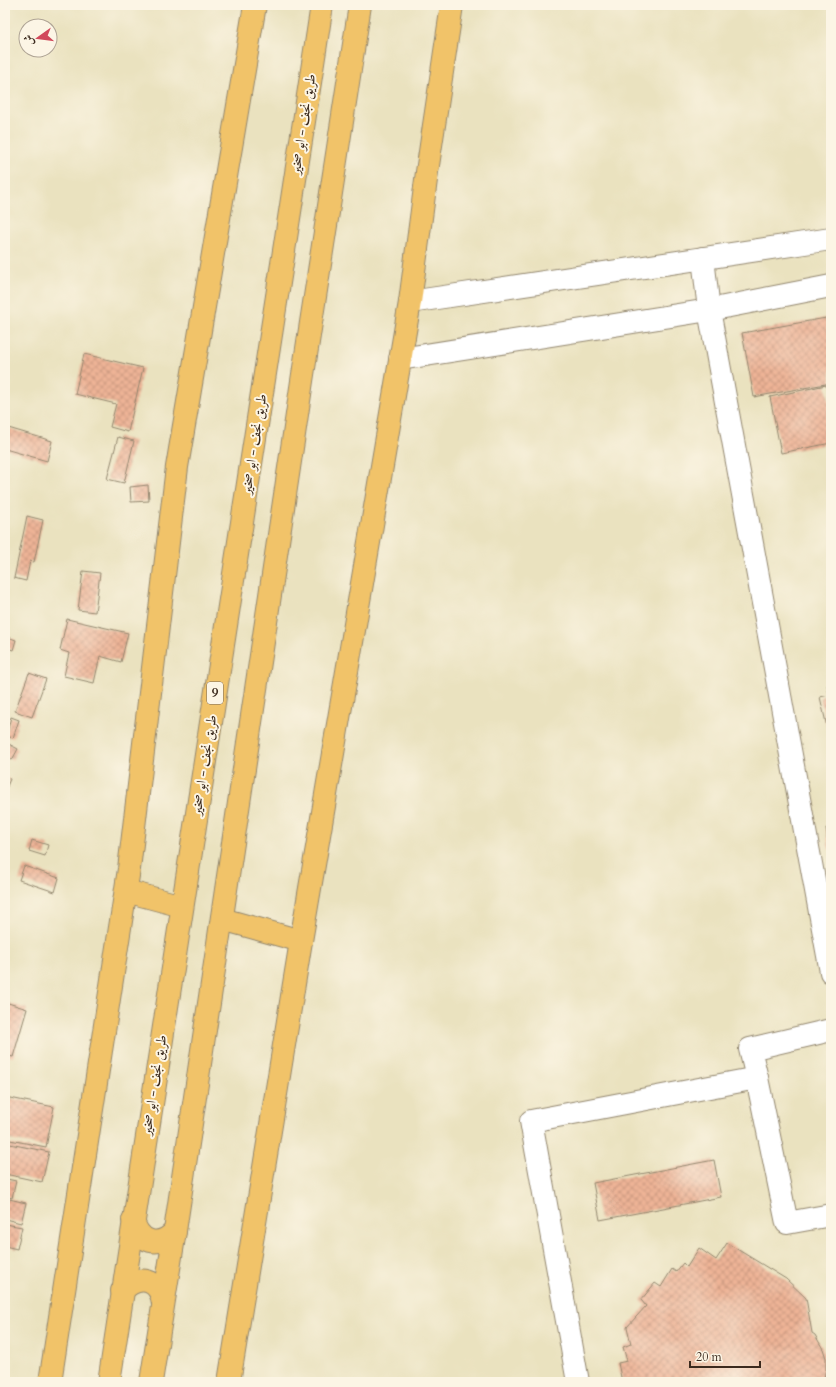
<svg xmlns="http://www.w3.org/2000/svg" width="836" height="1387" font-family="Cardo,Amiri,serif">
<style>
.building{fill:url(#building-cross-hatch)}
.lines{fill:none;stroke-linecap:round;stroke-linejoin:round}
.minor-casing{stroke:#92866e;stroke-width:24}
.major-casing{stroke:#92866e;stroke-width:24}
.highway-casing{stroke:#92866e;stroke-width:24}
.minor{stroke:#fff;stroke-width:22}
.major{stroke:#f1c369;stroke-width:22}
.highway{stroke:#f1c369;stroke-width:22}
.labels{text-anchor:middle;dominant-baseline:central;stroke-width:4;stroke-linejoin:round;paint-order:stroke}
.shield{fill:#fcf5e5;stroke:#75675a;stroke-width:1}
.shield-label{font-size:13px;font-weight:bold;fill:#3b2a1e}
.street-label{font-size:14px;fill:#3b2a1e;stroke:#fcf5e5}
</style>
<defs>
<pattern id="building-cross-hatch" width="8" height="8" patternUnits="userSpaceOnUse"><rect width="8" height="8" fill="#eeb496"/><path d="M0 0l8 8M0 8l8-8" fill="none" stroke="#c2937a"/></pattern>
</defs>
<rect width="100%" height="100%" fill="#fcf5e5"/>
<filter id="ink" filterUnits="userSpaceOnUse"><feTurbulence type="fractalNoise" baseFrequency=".025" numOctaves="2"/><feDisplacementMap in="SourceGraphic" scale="8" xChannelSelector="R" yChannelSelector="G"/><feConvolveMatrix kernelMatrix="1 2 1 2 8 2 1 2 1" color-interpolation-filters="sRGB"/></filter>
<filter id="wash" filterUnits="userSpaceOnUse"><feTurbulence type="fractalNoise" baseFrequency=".012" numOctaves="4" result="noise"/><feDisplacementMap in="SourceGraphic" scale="16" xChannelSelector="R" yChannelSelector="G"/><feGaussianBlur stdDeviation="0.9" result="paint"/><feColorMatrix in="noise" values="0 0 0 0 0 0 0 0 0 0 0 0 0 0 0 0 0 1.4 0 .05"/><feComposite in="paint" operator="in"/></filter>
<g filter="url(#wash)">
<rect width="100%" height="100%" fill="#eae2bf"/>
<g id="blocks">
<g class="building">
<path d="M826 318 831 344V383L754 397 742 333Z"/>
<path d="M84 354 143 368 128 432 110 427 116 404 75 394Z"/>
<path d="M826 385 831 411V443L781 453 770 397Z"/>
<path d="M5 427 52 441 47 461 5 449Z"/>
<path d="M118 437 134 441 124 483 107 479Z"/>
<path d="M148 485 149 501 131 502 130 487Z"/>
<path d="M27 516 43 520 34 562 30 561 26 581 14 578Z"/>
<path d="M83 571 100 573 95 612 78 610Z"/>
<path d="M67 619 128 633 121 662 100 656 94 683 64 676 69 653 60 650Z"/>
<path d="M5 636 16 640 13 650 5 647Z"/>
<path d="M29 673 46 679 32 717 15 711Z"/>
<path d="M831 684V740H830L820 697 829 695 827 685Z"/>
<path d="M11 717 19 720 13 738 6 736Z"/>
<path d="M5 742 18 749 12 760 5 757Z"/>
<path d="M5 777 10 779 5 791Z"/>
<path d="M826 828H831V849H829Z"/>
<path d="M32 840 48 845 45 856 29 851Z"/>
<path d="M24 866 59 878 55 892 19 880Z"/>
<path d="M5 1002 27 1009 13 1057 5 1055Z"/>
<path d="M5 1097 54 1107 46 1147 5 1139Z"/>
<path d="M5 1143 49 1152 42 1182 5 1174Z"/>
<path d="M714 1160 721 1197 600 1220 593 1183Z"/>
<path d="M7 1179 16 1181 12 1198 5 1196Z"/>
<path d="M5 1198 26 1203 21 1223 5 1219Z"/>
<path d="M5 1224 22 1227 17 1249 5 1246 7 1236 5 1237Z"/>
<path d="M727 1243 786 1279 806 1298 812 1333 815 1335 823 1349 826 1358V1369L823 1382H622L618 1363 627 1361 623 1347 631 1344 627 1327 646 1306 641 1300 655 1283 661 1287 672 1269 676 1272 683 1263 687 1267 699 1248 716 1260Z"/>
</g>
</g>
</g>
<g filter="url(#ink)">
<use href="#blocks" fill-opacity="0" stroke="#92866e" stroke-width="1"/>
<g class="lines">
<g class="minor-casing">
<g id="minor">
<path d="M703 258 709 310 831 972"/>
<path d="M410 302 831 239"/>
<path d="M400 359 709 310 831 286"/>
<path d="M831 1030 750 1049 757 1078 787 1223 831 1215"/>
<path d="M578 1382 531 1121 757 1078"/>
</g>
</g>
<g class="major-casing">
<g id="major">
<path d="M50 1382 129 869 177 467 255 5"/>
<path d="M229 1382 301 941 410 302 427 172 452 5"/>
</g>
</g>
<g class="highway-casing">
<g id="highway">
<path d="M126 891 182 906"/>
<path d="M222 919 301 941"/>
<path d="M133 1220C139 1243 159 1249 175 1231"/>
<path d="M122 1291C139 1273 160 1279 163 1303"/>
<path d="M109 1382 322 5"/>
<path d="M151 1382 175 1231 302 381 360 5"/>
</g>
</g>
<use href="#minor" class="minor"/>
<use href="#major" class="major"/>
<use href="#highway" class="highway"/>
</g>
</g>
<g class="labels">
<rect class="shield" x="207" y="682" width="16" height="22" rx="3"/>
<g class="shield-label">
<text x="215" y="693">9</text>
</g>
<g class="street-label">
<text transform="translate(303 124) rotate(-81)">طريق نجف - ابو صخير</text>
<text transform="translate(254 444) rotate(-81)">طريق نجف - ابو صخير</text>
<text transform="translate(204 765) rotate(-81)">طريق نجف - ابو صخير</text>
<text transform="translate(154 1085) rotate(-81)">طريق نجف - ابو صخير</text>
</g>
</g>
<rect width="836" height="1387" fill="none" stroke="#fcf5e5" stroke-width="20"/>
<g transform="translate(38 38) rotate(256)"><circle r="19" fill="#fcf5e5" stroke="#afa495"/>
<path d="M0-3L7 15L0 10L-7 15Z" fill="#d1495b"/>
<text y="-6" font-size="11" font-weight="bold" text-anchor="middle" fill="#3b2a1e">ش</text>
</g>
<path d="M690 1361v6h70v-6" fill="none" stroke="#3b2a1e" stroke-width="2"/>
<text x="696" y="1361" font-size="12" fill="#3b2a1e" stroke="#fcf5e5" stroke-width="3" paint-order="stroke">20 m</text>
</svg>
